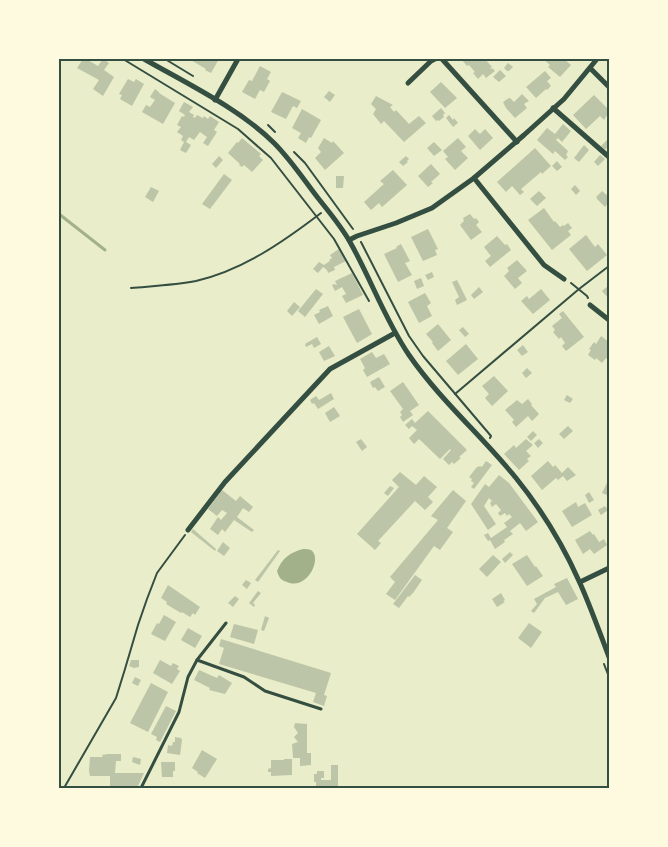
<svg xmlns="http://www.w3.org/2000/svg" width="668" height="847" font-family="Quicksand,sans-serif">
	<rect width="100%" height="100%" fill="#e9edc9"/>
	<path fill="#a3b18a" d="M303 549C306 549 309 549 311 550 323 558 307 591 287 582 280 580 279 577 277 571 282 558 291 552 303 549Z"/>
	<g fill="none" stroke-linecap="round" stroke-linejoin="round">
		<polyline stroke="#a3b18a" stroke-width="3" points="59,214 105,250"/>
	</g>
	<g fill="#bcc5a7">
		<polygon points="83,59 86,59 98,66 103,59 109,63 104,70 114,77 103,96 93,89 99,80 77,68"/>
		<polygon points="189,59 219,59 211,73 205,70 206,69"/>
		<polygon points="463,59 485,59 492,67 490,68 491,69 492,68 495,71 486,78 483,74 478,79 473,73 475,72 469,65 467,66 462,60"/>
		<polygon points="543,59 564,59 571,65 560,77 548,67 550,65"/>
		<polygon points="508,63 513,67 509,71 507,71 504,68"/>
		<polygon points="260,66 271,72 267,79 270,81 264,92 260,90 255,99 242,92 249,80 252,81"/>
		<polygon points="500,70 506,76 499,82 493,77"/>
		<polygon points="545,71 551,78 547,81 551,86 547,90 546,89 536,98 526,87"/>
		<polygon points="128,79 134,82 136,79 144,84 132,106 120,99 122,95 119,94"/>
		<polygon points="441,82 457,98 445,108 430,92"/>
		<polygon points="155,89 159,92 159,93 175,103 163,124 142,112 146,105 150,107 155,100 150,97"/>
		<polygon points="329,91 335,95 330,102 324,97"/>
		<polygon points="282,92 301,101 297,108 293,106 286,119 271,112"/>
		<polygon points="522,94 529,101 524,104 527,108 515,118 506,108 503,102 509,98 510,98 514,102"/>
		<polygon points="594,95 609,110 609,112 604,120 600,116 586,129 573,115"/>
		<polygon points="376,96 393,105 390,107 394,112 396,110 409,124 419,116 426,123 404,142 384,121 381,124 373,114 376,109 371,104"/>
		<polygon points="184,102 193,107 189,112 194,115 193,117 195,118 197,115 203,118 204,116 208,119 210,116 219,122 214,130 217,132 208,146 203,143 207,137 200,132 194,140 189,137 186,142 191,145 186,153 180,150 184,142 181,140 183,136 177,132 181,127 177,125 182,116 184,117 185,115 179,111"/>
		<polygon points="441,108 445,113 443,115 444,117 439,121 438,120 436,121 432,116"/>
		<polygon points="302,109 321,120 311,138 309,137 306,143 298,138 301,133 292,128"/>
		<polygon points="449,115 453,120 454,118 458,123 453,127 446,118"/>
		<polygon points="563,124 571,131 562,142 558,138 556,140 568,151 566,155 568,157 565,160 555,151 553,154 537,140 547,128 555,134"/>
		<polygon points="475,129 480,134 485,129 493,138 480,150 468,136"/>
		<polygon points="242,138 261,154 259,156 263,160 252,172 244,165 242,167 239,165 240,164 228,153 237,142 238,143"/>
		<polygon points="324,138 332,143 333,141 344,153 325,170 315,158 321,152 318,148"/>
		<polygon points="458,138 466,147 461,151 468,158 455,170 445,159 448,157 443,151"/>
		<polygon points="609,138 609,145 605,150 601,146"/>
		<polygon points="434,142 442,150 434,156 427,148"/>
		<polygon points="584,145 589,150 579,162 574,158"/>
		<polygon points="535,148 551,166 542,174 541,172 521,189 524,192 520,195 512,186 506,192 497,182"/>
		<polygon points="600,155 605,159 598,166 594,162"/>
		<polygon points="219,156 223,160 216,168 212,164"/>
		<polygon points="406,156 409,159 407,161 408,162 403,166 399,162"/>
		<polygon points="557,161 562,167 557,171 552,166"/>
		<polygon points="431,164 440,174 431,182 433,183 428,187 418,176"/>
		<polygon points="393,170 407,185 382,207 379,203 371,210 364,202 384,184 380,181"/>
		<polygon points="224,174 232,180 210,209 202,204"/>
		<polygon points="336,176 344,176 343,188 336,188"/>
		<polygon points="575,185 580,191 576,195 571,189"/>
		<polygon points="151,187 159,191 153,202 145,197"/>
		<polygon points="539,191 546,198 537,206 530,199"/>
		<polygon points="602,191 609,197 609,202 605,207 597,199 597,198 596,197"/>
		<polygon points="544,208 554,222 555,221 560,227 563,225 564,226 568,223 572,228 568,231 571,235 552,250 528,220"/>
		<polygon points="470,214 474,219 476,218 479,222 476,225 482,232 471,240 460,225 464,221 463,218"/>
		<polygon points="428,229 438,249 435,250 437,255 423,261 411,237"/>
		<polygon points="586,235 595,247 598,244 607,255 587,271 569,249"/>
		<polygon points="497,236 505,245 507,244 511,250 490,267 485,261 491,256 484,247"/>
		<polygon points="401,244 410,261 405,263 412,275 398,282 384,254 397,248 396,247"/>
		<polygon points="339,249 346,261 334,267 335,270 328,273 327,270 323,267 318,273 313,269 319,262 324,265 330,261 329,260 332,258 330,255"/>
		<polygon points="517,260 527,271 518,278 522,283 515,289 504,276 509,271 507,268"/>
		<polygon points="432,272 434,277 428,280 425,275"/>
		<polygon points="352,273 363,295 346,303 342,296 346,294 342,287 335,291 332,285 335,284 336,285 337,285 335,281"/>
		<polygon points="421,278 424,286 417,289 414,281"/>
		<polygon points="457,280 467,300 457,305 455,300 459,297 452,282"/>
		<polygon points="609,285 609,299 602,291"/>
		<polygon points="479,287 483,292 474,299 471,295"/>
		<polygon points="316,289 323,294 305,317 298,311"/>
		<polygon points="541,289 550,300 533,314 521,301 527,296 529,299"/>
		<polygon points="425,293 431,303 427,306 432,316 419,323 408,302"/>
		<polygon points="294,302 300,307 292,316 287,311"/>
		<polygon points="328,306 333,316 319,324 314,315 320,312 319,310"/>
		<polygon points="359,309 372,334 357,343 343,317"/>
		<polygon points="563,311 584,337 566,351 562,346 565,343 561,337 559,339 553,332 555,330 552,326 562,318 559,314"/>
		<polygon points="438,324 451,340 438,351 432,343 433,342 426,334"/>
		<polygon points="463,327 469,334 465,337 459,330"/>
		<polygon points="601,336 609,342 609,360 606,358 602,363 596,358 595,360 588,355 591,350 589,349 594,342 596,344"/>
		<polygon points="317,337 321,344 314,348 312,344 306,347 305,344"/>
		<polygon points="466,344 478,359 458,375 446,361"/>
		<polygon points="523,345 528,352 522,356 517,350"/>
		<polygon points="329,346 335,356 324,361 319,352"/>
		<polygon points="372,352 376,358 384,354 390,364 367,377 363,370 365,368 360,359"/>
		<polygon points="527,368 532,373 526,378 522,373"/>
		<polygon points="494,376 508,391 492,406 485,398 489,394 482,386"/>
		<polygon points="379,377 385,387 378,391 375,387 373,388 370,382"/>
		<polygon points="403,382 419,405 410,411 413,415 403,422 400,417 402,415 400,412 403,409 390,391"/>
		<polygon points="331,393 334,399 318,409 314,403 312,404 310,400 316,396 319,400"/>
		<polygon points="567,395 573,399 570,403 564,400"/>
		<polygon points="528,399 532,404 531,405 539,414 532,421 528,416 516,427 512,422 514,420 505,410 517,400 522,404"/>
		<polygon points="334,407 340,416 330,422 325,413"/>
		<polygon points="428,411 467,450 459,457 461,458 454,464 452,462 449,465 443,459 451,450 450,449 440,459 419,439 414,444 409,438 417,430 412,426 409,429 405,425 412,419 415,423"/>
		<polygon points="568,426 573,431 564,439 559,434"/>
		<polygon points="533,431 537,435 531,441 527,437"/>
		<polygon points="361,439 367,447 362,451 356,442"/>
		<polygon points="526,439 533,445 526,451 531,456 527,459 529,461 519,470 504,454 514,445 516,448"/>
		<polygon points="539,439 543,443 538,448 534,443"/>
		<polygon points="486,461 492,465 474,489 471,487 474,483 471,481 472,479 469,477 477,467 478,467 480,466 482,467"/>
		<polygon points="548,461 553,467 555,465 562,473 568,467 576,475 567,481 563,476 558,480 556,478 542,490 531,476"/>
		<polygon points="400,472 416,485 424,476 437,487 428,497 433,502 425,510 415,501 378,541 381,543 375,550 357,534 399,487 392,480"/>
		<polygon points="499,475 509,483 538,522 526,531 520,523 510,531 513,534 504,540 505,542 495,549 490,540 488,541 484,535 488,533 491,538 507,527 504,523 512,517 509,514 507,516 505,513 500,516 498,513 501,510 496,504 492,507 490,503 492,501 489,498 484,506 496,524 488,530 471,504 485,484 489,487"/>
		<polygon points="609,479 609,496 602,493"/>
		<polygon points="390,486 394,488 388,496 384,493"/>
		<polygon points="222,490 236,501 240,496 253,507 249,512 243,508 237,517 254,530 252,532 234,520 225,532 222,529 218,535 210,529 218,517 221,520 227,513 222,510 217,516 208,509"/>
		<polygon points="453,490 466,501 447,528 453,532 440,550 434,546 395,600 386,594 395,582 390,577 438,520 431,516"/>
		<polygon points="589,492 594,500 589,503 585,495"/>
		<polygon points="576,502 578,507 585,503 592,515 572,527 562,511"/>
		<polygon points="605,506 608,510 601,515 598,510"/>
		<polygon points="193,529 216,549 215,551 191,532"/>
		<polygon points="590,531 593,535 594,534 599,542 604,539 607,545 594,554 590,549 583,554 575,540"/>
		<polygon points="223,542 230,548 224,556 217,551"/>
		<polygon points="278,550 280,551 258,582 255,580"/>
		<polygon points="510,552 513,555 505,563 502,559"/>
		<polygon points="493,555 501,562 487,577 479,569"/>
		<polygon points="527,555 535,567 536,566 543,576 527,586 512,564"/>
		<polygon points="415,575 422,580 413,593 409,597 408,596 399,608 393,604"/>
		<polygon points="567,578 578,599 566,605 558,592 545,598 534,613 531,611 537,604 534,599 556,587 554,584"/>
		<polygon points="246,580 251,583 247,589 242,585"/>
		<polygon points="168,585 200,607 195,615 193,613 190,617 182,612 181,613 166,604 167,602 161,598"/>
		<polygon points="258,591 261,593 253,603 255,605 254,607 249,603"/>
		<polygon points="501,593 505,600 503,601 505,602 497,607 492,599"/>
		<polygon points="235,596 239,599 233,607 228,603"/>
		<polygon points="164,615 176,622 165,641 151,634 157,623 159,624"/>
		<polygon points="265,616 269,618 264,631 261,630"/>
		<polygon points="529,623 542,632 531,648 518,638"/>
		<polygon points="234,624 258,630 254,644 230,637"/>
		<polygon points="188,628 202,636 195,648 181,640"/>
		<polygon points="221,639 331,673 324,695 327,696 324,706 313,702 316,693 219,664 224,648 219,646"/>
		<polygon points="131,660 139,660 139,667 134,668 129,666"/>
		<polygon points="160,660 171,666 173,663 179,666 177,669 180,671 172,684 153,673"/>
		<polygon points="199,670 217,678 219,675 232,683 225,694 209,690 210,688 194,680"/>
		<polygon points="135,677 141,680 138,686 132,683"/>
		<polygon points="151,683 168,692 148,732 130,723"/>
		<polygon points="166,706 176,711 160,742 156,740 157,737 151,734"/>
		<polygon points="295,723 307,724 307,753 311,753 311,765 300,766 300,758 293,758 292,744 298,742 294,737 298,733 294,727"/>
		<polygon points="175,737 181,738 182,740 180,755 167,753 168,745 172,746 173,742 175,742"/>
		<polygon points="202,750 217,759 205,778 197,773 198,772 192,768"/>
		<polygon points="108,754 121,754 121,761 116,761 115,773 144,773 137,788 110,788 110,776 90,776 89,771 90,757 103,757 102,755"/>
		<polygon points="133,757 141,759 140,765 132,762"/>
		<polygon points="284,759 292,759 292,775 271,776 271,772 268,772 268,769 271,768 271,760 284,760"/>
		<polygon points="161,762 175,762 175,771 173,771 173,777 162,777"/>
		<polygon points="331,765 338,765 338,788 321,788 321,786 316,787 316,782 314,782 314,774 317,774 317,771 324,771 324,778 321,778 321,780 331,780"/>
	</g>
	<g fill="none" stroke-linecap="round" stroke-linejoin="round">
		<g stroke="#344e41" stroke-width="2">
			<polyline points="123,59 238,129 271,158 334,239 369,301"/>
			<polyline points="165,59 193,76"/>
			<polyline points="268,125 275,132"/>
			<polyline points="294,152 305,163 353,229"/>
			<polyline points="361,242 409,336 423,356 491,436 490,438"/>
			<polyline points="571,283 587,296 588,298"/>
			<path d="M131 288C153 286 175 285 196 281 243 270 283 242 321 213"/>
			<polyline points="455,394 579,289 609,266"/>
			<polyline points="604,664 609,677"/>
			<polyline points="64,788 116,698 125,669 138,625 147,599 157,573 185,535"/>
		</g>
		<g stroke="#344e41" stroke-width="3">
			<polyline points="197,660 244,677 265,691 321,709"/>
			<polyline points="141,788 179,712 188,677 197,660 226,623"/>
		</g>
		<g stroke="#344e41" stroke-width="5">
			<path d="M144 59C186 83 240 109 274 143 291 160 304 180 318 198 329 212 341 226 350 242 371 279 385 320 409 355 440 400 482 436 516 478 541 509 563 545 579 581 590 605 599 631 609 657"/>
			<polyline points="442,59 517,142"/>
			<polyline points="590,68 609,87"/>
			<polyline points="408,83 431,61 435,59"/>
			<polyline points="215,100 238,59"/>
			<polyline points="553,108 609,157"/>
			<polyline points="474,178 544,265 564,279"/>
			<polyline points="349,240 357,236 396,223 432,208 474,178 524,135 564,99 597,59"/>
			<polyline points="590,305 609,320"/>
			<polyline points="188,530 225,482 330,369 395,333"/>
			<polyline points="580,582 609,568"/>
		</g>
	</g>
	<rect width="668" height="847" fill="none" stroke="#fefae0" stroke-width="120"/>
	<rect x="60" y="60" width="548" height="727" fill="none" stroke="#344e41" stroke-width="2"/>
</svg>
